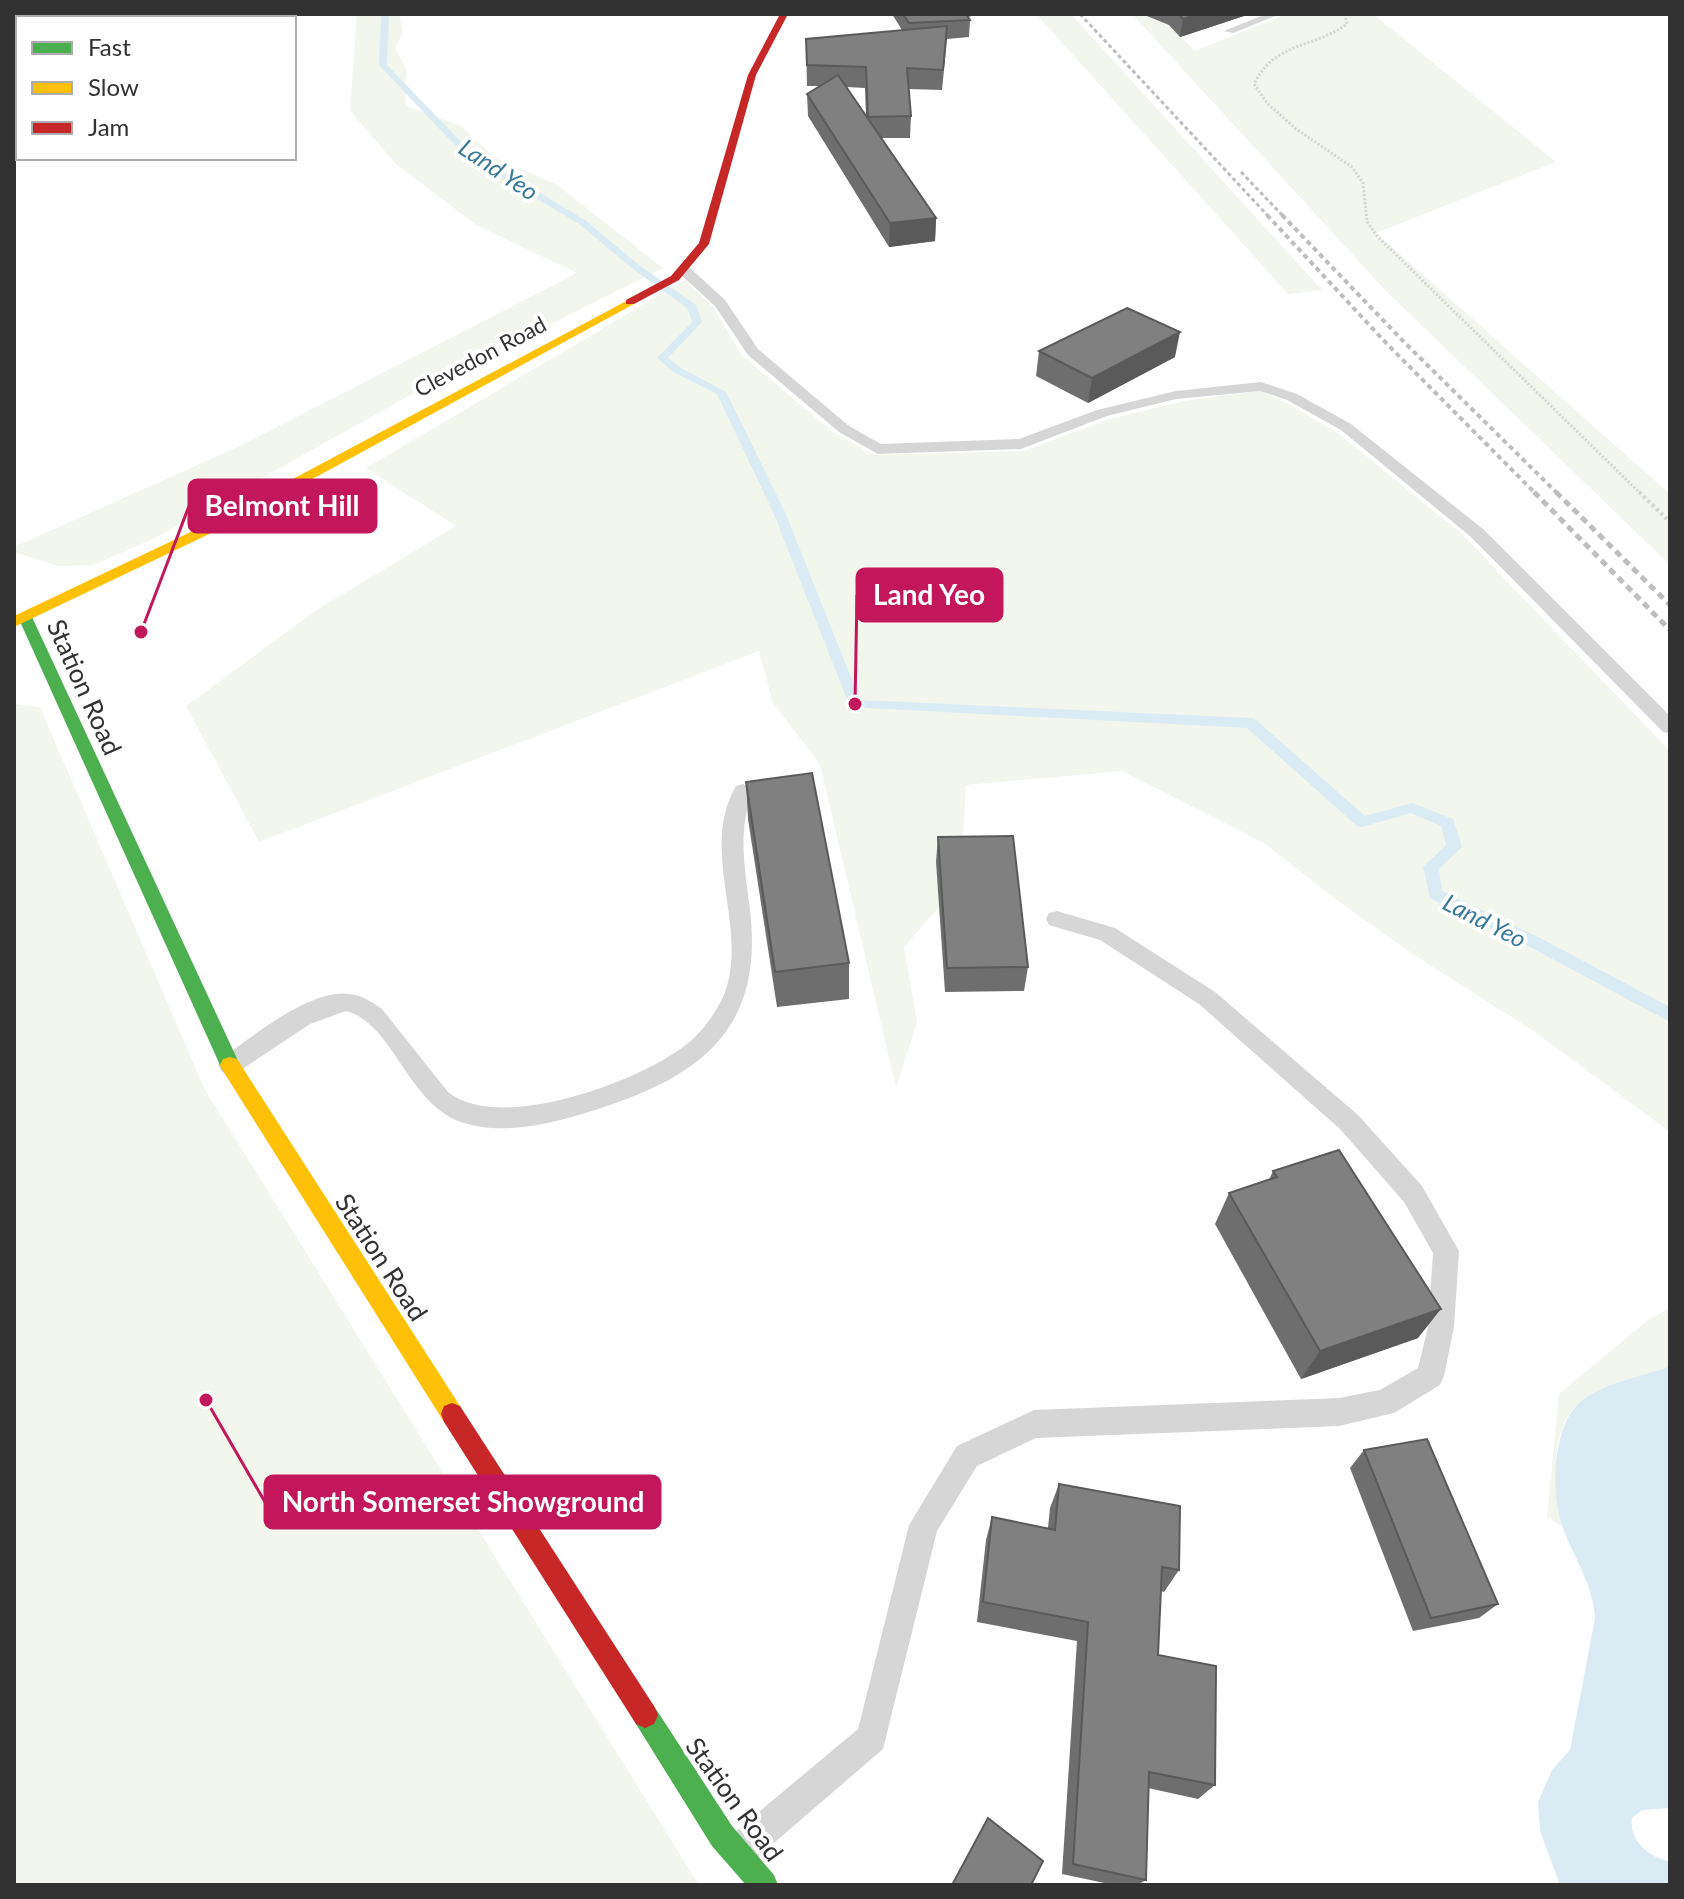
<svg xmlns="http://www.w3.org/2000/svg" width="1684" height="1899" font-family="Lato,sans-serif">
	<rect width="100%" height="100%" fill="#fff"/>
	<g fill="#f2f6ed">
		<polygon points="357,14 399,14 403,33 395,48 406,68 406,106 461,126 495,158 556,184 663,268 419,390 153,539 93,565 58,566 14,552 14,547 240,446 577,273 476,225 396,164 350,111"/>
		<polygon points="1036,14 1071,14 1322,290 1288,294"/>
		<polygon points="1132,14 1159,14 1195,51 1287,14 1373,14 1556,162 1376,233 1670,494 1670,565 1385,290"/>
		<polygon points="685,280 713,307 742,355 834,433 874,455 1024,451 1106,420 1184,401 1260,391 1279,399 1338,433 1462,534 1670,751 1670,1132 1535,1032 1417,957 1338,901 1264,843 1122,771 966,785 960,883 904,947 917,1022 896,1088 820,764 773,703 759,651 259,842 186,706 315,611 456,526 366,468"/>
		<polygon points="14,704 40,707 205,1090 699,1885 14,1885"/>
		<path d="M1670 1308V1366C1642 1377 1609 1381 1584 1399 1546 1425 1556 1487 1562 1526L1547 1517 1559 1394 1648 1320Z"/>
	</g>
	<path fill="#dbebf4" d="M1670 1366V1808L1642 1810 1632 1818C1629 1840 1649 1858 1670 1861V1885H1560L1540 1831 1538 1802 1552 1770 1570 1750 1595 1618C1594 1588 1575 1559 1564 1531 1550 1497 1551 1421 1584 1399 1609 1381 1642 1377 1670 1366Z"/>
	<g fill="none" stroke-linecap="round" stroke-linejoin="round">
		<polygon fill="#dbebf4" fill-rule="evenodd" points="381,14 389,14 387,65 470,151 585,220 639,265 696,305 702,322 668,358 681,368 726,392 785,512 860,700 1251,718 1256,720 1365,816 1412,803 1453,819 1462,847 1439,869 1442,891 1542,939 1670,1007 1670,1022 1530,947 1430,898 1423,867 1446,845 1441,826 1411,813 1362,827 1357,826 1247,728 850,707 773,512 717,394 673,372 657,358 692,322 687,308 633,269 579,224 464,155 379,65"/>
		<g stroke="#d6d6d6" stroke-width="3" stroke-dasharray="2 2" stroke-linecap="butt">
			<path d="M1345 14 1347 24C1313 49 1275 41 1254 84L1267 103 1296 129 1352 167 1363 183 1367 222 1378 237 1641 494"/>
			<polyline points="144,18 157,14"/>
			<polyline points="14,58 18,57"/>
		</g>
		<polyline stroke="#d6d6d6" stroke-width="4" stroke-dasharray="3 3" stroke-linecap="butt" points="1639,492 1670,522"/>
		<g fill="#d6d6d6" fill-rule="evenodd">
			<polygon points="1266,14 1280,14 1233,33 1224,31"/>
			<polygon points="679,267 689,267 725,300 758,349 849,426 881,444 1019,439 1097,410 1176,391 1261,382 1297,394 1351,424 1483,529 1670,716 1670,733 1663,732 1471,537 1341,430 1287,400 1260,391 1176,399 1107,416 1021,449 878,454 839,432 748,355 715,306 679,273"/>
			<path d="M743 784 753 791C737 831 745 869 750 910 763 1021 710 1071 610 1105 565 1120 508 1138 461 1122 407 1103 393 1023 346 1011L310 1024 238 1072 230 1075 222 1072 218 1065 222 1058C252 1037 311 988 349 994 362 995 372 1002 382 1009L448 1092C500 1134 641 1081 687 1044 702 1032 716 1013 724 995 750 928 698 851 736 786Z"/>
			<polygon points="1057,911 1115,928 1215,992 1358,1115 1422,1186 1459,1251 1454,1327 1444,1376 1440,1385 1394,1413 1339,1426 1036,1438 977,1466 937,1531 883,1749 753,1861 741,1866 729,1861 724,1849 729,1837 858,1729 909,1525 957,1446 1034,1410 1339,1398 1380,1390 1418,1368 1428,1327 1433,1253 1404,1202 1340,1129 1199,1004 1100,940 1049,925 1046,919 1049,913"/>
		</g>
		<g fill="#4caf50" fill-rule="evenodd">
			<polygon points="25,612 32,617 240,1065 237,1071 230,1073 223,1071 220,1065 18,617"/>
			<polygon points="645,1702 654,1706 732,1826 774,1875 778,1885 746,1885 712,1846 636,1724 632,1715 636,1706"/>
		</g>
		<g fill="#ffc107" fill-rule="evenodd">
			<polygon points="630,299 636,302 634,304 226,526 14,627 14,616 216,520"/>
			<polygon points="230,1057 237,1059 460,1406 463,1414 460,1422 452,1425 444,1422 223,1071 220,1065 223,1059"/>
		</g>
		<g fill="#c62828" fill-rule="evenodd">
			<polygon points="780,14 788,14 756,75 709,244 679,280 634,304 626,304 626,300 671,276 699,243 748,75"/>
			<polygon points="452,1403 460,1406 654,1706 658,1715 654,1724 645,1728 636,1724 444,1422 441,1414 444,1406"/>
		</g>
		<g stroke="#bebebe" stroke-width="3" stroke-dasharray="4 3" stroke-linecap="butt">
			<polyline points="1080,14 1269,217"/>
			<polyline points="1241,172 1284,217"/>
		</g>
		<g stroke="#bebebe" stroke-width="4" stroke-dasharray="5 4" stroke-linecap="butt">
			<polyline points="1267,215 1387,344 1536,494"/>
			<polyline points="1282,215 1404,342 1558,494"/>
		</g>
		<g stroke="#bebebe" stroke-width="5" stroke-dasharray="7 5" stroke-linecap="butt">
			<polyline points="1534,492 1670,630"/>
			<polyline points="1556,492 1670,605"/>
		</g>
	</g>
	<g fill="#6e6e6e" fill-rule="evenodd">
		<path d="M892 14H979L968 17 970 20 969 37 947 39 942 90 908 89 911 116 910 138H881L936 218 935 241 889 247 808 116 807 94 820 86H807L806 39 902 30ZM847 87 865 88 866 116Z"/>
		<polygon points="1142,14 1250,14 1180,37 1169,25"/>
		<polygon points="1039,351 1175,357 1088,403 1036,376"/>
		<polygon points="746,782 849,963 849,999 777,1007 748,819"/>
		<polygon points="938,837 1028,967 1024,991 945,992 936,862"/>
		<polygon points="1273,1171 1418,1338 1301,1379 1215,1224 1229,1193 1269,1180"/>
		<polygon points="1364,1450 1498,1604 1479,1618 1413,1631 1350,1468"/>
		<polygon points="1059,1484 1179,1570 1164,1592 1161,1591 1158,1655 1215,1785 1198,1799 1148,1788 1146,1880 1137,1885 1114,1885 1062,1874 1077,1641 977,1622 986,1540 992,1517 1048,1528 1050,1508"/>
	</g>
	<g fill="#5a5a5a">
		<polygon points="1198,14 1250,14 1180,37 1183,19"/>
		<polygon points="936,218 935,241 889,247 890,223"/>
		<polygon points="1180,332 1175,357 1088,403 1092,378"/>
		<polygon points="1441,1309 1418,1338 1301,1379 1320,1351"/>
	</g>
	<g fill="#808080" stroke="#5a5a5a" stroke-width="2">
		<polygon points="903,14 966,14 970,20 909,23"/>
		<polygon points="1179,14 1198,14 1183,19"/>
		<polygon points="947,26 943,70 907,68 911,116 868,117 866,67 807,65 806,39"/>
		<polygon points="838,75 936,218 890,223 807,94"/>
		<polygon points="1127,308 1180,332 1092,378 1039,351"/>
		<polygon points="812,773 849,963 775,972 746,782"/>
		<polygon points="1013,836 1028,967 947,968 938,837"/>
		<polygon points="1339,1150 1441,1309 1320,1351 1229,1193 1277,1177 1273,1171"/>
		<polygon points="1427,1439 1498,1604 1431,1618 1364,1450"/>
		<polygon points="1059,1484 1180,1506 1179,1570 1162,1567 1158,1655 1216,1666 1215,1785 1149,1772 1146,1880 1073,1864 1088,1622 983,1602 992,1517 1055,1530"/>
		<polygon points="988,1818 1043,1861 1031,1885 952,1885"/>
	</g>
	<g text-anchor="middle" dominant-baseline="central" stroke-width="8" stroke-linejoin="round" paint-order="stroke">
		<g font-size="22" fill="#323232" stroke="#fff">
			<text transform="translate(480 356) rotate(-28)">Clevedon Road</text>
		</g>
		<g font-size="24" font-style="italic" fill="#38799b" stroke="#fff">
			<text transform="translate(499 169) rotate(34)">Land Yeo</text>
			<text transform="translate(1485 920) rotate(27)">Land Yeo</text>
		</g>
		<g font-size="26" fill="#323232" stroke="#fff">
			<text transform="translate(85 687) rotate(66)">Station Road</text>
			<text transform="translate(382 1257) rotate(57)">Station Road</text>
			<text transform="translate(735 1799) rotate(54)">Station Road</text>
		</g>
	</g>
	<path fill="none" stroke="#c2185b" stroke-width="3" d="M141 632L189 506M855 704L857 595M206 1400L265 1502"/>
	<g fill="#c2185b" stroke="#fff" stroke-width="3">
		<circle cx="141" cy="632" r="8"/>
		<circle cx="855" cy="704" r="8"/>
		<circle cx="206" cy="1400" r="8"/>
	</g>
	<g fill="#c2185b" stroke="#c2185b" stroke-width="3">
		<rect x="189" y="480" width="187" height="52" rx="8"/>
		<rect x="857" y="569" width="145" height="52" rx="8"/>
		<rect x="265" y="1476" width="395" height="52" rx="8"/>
	</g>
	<g font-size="28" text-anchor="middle" font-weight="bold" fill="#fff">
		<text x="282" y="516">Belmont Hill</text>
		<text x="929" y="605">Land Yeo</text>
		<text x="463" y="1512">North Somerset Showground</text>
	</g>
	<rect width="1684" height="1899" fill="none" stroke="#323232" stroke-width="32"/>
	<rect x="16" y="16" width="280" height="144" fill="#ffffff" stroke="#adadad" stroke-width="2"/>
	<rect x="32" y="42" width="40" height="12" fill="#4caf50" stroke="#adadad" stroke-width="2"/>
	<text x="88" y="56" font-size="24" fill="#323232">Fast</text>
	<rect x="32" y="82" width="40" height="12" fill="#ffc107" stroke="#adadad" stroke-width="2"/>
	<text x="88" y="96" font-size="24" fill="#323232">Slow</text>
	<rect x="32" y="122" width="40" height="12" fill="#c62828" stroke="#adadad" stroke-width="2"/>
	<text x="88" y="136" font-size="24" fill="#323232">Jam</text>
</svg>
